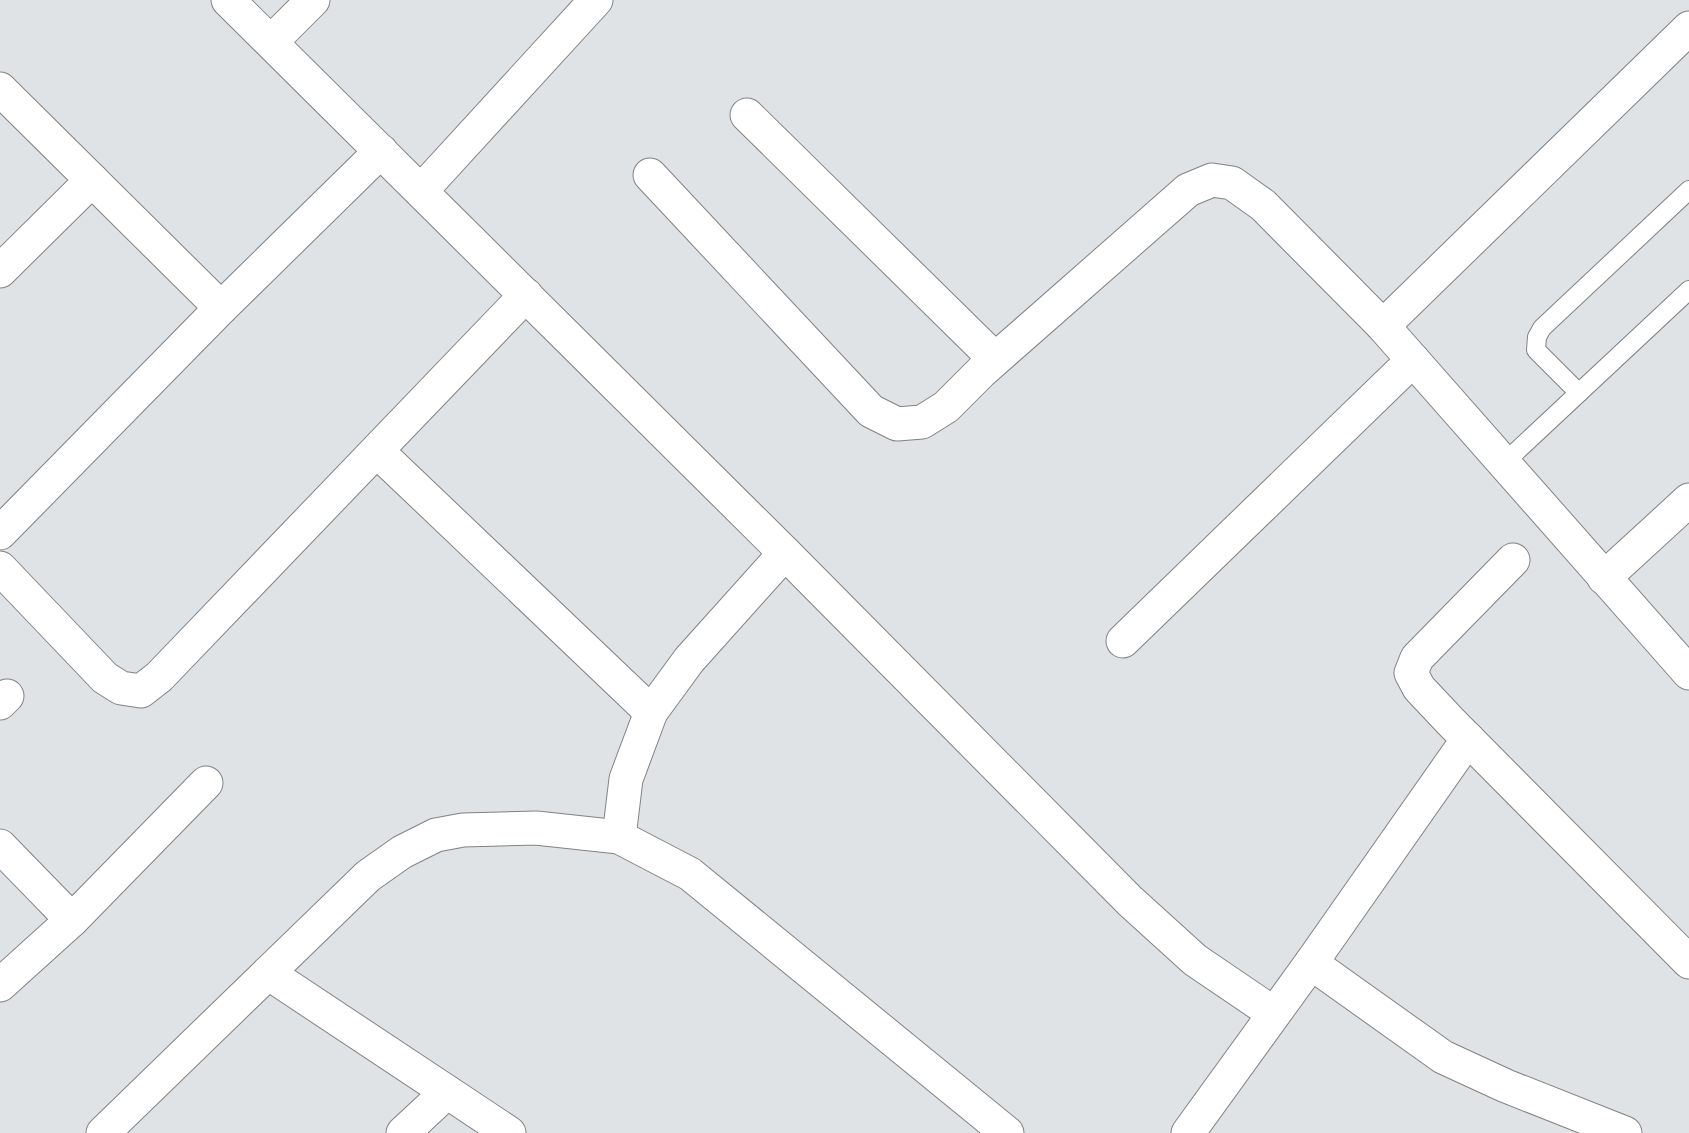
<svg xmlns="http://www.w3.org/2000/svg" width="1689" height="1133" font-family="'Noto Sans',sans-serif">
	<rect width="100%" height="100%" fill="#e0e3e5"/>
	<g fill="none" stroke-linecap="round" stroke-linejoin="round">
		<defs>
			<g id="service">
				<polyline points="1579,393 1536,350 1537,337 1542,328 1689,190"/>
				<polyline points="1504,463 1689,290"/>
			</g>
			<g id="minor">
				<polyline points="228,0 785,553 1130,901 1195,960 1273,1013"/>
				<polyline points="271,42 313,0"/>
				<polyline points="0,89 221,308"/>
				<polyline points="747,115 995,359"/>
				<polyline points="650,175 871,411 897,424 922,422 946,407 982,371 1188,190 1212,180 1232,183 1263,205 1383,326 1689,673"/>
				<polyline points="421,191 596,0"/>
				<polyline points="0,271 92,180"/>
				<polyline points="1383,326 1689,28"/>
				<polyline points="377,451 651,712"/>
				<polyline points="0,533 221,308 381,151"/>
				<polyline points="1513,560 1417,658 1411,673 1419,688 1451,722 1689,962"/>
				<polyline points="0,568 105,678 121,688 141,691 159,677 526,295"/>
				<polyline points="1604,578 1689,500"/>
				<polyline points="1123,641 1413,360"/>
				<polyline points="0,703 7,696"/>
				<polyline points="619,837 626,779 651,712 689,660 785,553"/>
				<polyline points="0,846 72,920"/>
				<polyline points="1311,963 1443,1057 1506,1086 1625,1133"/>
				<polyline points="268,973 509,1133"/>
				<polyline points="0,985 72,920 206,783"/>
				<polyline points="103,1133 368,876 402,852 436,835 463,830 536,828 619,837 690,874 1007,1133"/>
				<polyline points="403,1133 447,1092"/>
				<polyline points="1188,1133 1311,963 1468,739"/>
			</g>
		</defs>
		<use href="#service" stroke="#808284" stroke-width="20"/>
		<use href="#minor" stroke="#808284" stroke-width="35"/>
		<use href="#service" stroke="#fff" stroke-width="18"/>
		<use href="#minor" stroke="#fff" stroke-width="33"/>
	</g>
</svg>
